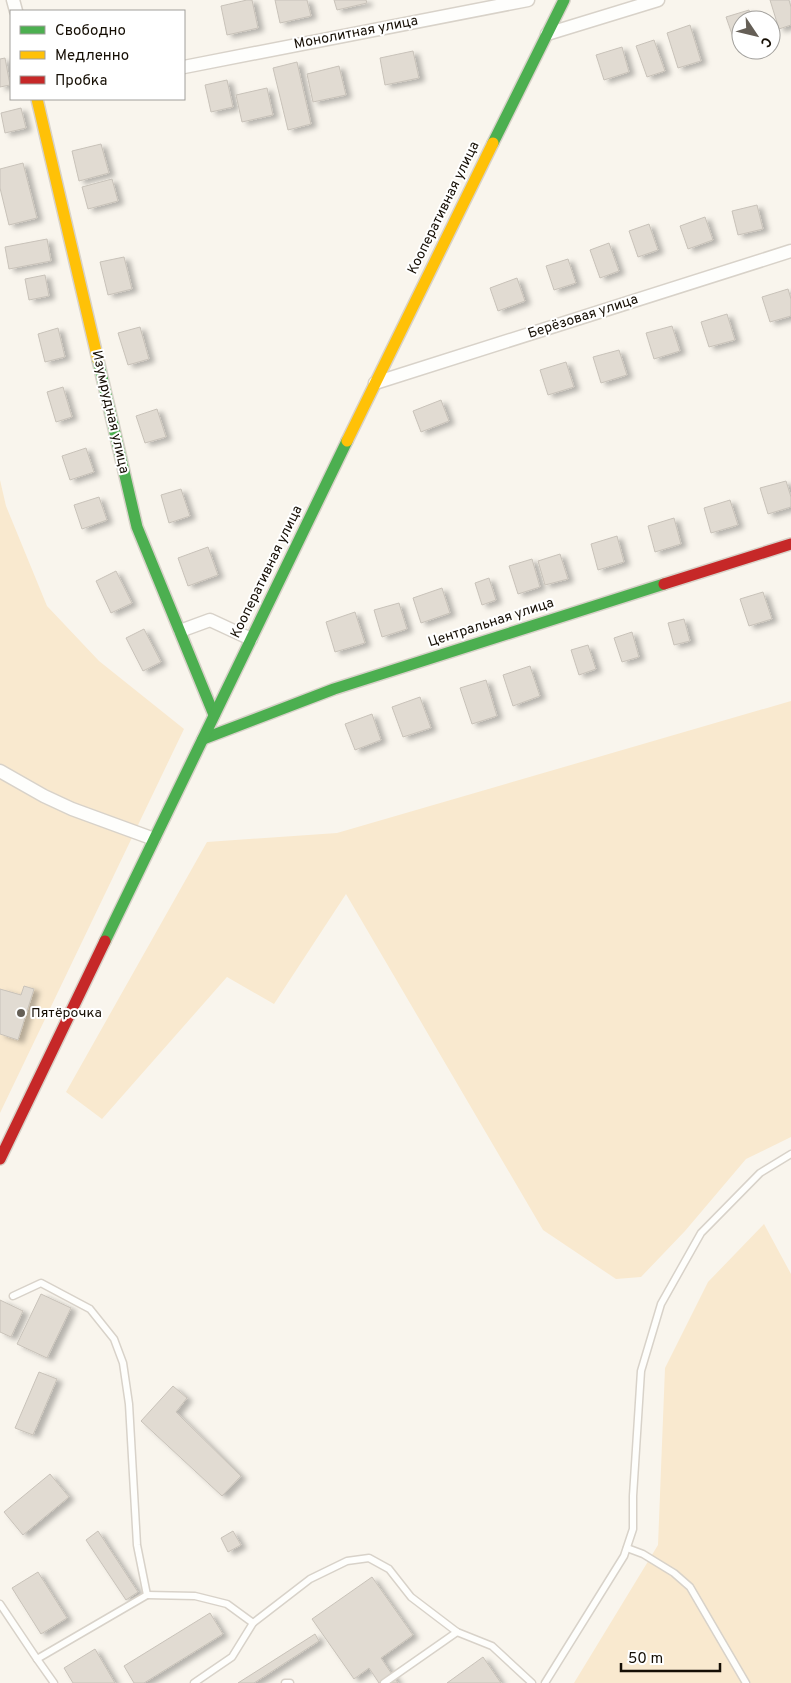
<svg xmlns="http://www.w3.org/2000/svg" width="791" height="1683" font-family="Overpass,sans-serif">
	<defs>
		<filter id="shadow"><feDropShadow dx="5.5" dy="3" stdDeviation="2.5" flood-color="#0004"/></filter>
	</defs>
	<rect width="100%" height="100%" fill="#f9f5ed"/>
	<g fill="#f9e9cf">
		<polygon points="0,480 6,506 47,606 99,661 184,729 0,1113"/>
		<polygon points="791,701 791,1137 746,1159 685,1231 641,1277 616,1279 543,1230 346,894 274,1004 227,977 102,1119 66,1092 207,842 337,833"/>
		<polygon points="764,1224 791,1274 791,1683 574,1683 658,1545 665,1368 708,1282"/>
	</g>
	<g fill="#e1dbd2" stroke="#c8c2b9" filter="url(#shadow)">
		<polygon points="247,0 252,0 258,28 227,35 221,6"/>
		<polygon points="275,0 307,0 311,16 280,23"/>
		<polygon points="334,0 366,0 367,3 337,10"/>
		<polygon points="770,0 789,0 791,7 791,25 779,29"/>
		<polygon points="749,10 752,20 741,20 741,38 734,40 726,17"/>
		<polygon points="690,25 701,61 678,68 667,33"/>
		<polygon points="654,40 665,71 647,77 636,46"/>
		<polygon points="622,47 629,72 604,80 596,55"/>
		<polygon points="413,51 419,78 385,85 380,58"/>
		<polygon points="5,58 10,85 0,87 0,59"/>
		<polygon points="297,62 311,124 288,130 273,68"/>
		<polygon points="339,66 346,95 313,102 307,74"/>
		<polygon points="227,80 233,107 211,112 205,85"/>
		<polygon points="267,88 273,115 242,122 236,95"/>
		<polygon points="21,108 26,128 5,133 1,113"/>
		<polygon points="101,144 109,173 79,181 72,151"/>
		<polygon points="23,163 37,218 9,225 0,188 0,169"/>
		<polygon points="112,179 118,201 88,209 82,187"/>
		<polygon points="757,205 763,229 738,235 732,211"/>
		<polygon points="705,217 713,240 688,249 680,226"/>
		<polygon points="649,224 658,250 638,257 629,231"/>
		<polygon points="47,239 51,261 9,269 5,247"/>
		<polygon points="609,243 619,271 600,278 590,250"/>
		<polygon points="124,257 132,289 108,295 100,262"/>
		<polygon points="568,259 576,283 554,290 546,266"/>
		<polygon points="45,275 49,296 29,300 25,279"/>
		<polygon points="517,278 525,301 498,311 490,288"/>
		<polygon points="788,289 791,299 791,316 770,322 762,297"/>
		<polygon points="727,314 735,340 709,347 701,322"/>
		<polygon points="672,326 680,351 654,359 646,333"/>
		<polygon points="140,327 149,359 128,365 118,333"/>
		<polygon points="58,328 65,357 45,362 38,334"/>
		<polygon points="619,350 627,375 601,383 593,357"/>
		<polygon points="566,362 574,387 548,395 540,370"/>
		<polygon points="63,387 72,417 56,422 47,392"/>
		<polygon points="441,400 449,421 421,432 413,411"/>
		<polygon points="157,409 166,437 145,443 136,416"/>
		<polygon points="86,448 94,472 70,480 62,456"/>
		<polygon points="786,481 791,497 791,507 768,514 760,488"/>
		<polygon points="181,489 190,516 169,523 161,495"/>
		<polygon points="99,497 107,520 82,529 74,505"/>
		<polygon points="730,500 738,525 711,533 704,508"/>
		<polygon points="674,518 681,544 655,552 648,526"/>
		<polygon points="617,536 624,562 598,570 591,544"/>
		<polygon points="208,547 218,575 188,586 178,558"/>
		<polygon points="560,554 568,579 545,585 538,561"/>
		<polygon points="532,559 540,587 518,594 509,566"/>
		<polygon points="116,571 132,603 111,613 96,581"/>
		<polygon points="489,578 496,600 482,605 475,583"/>
		<polygon points="442,588 450,613 421,623 413,598"/>
		<polygon points="763,592 772,619 749,626 740,599"/>
		<polygon points="399,603 407,629 382,637 374,610"/>
		<polygon points="355,612 365,643 335,652 326,622"/>
		<polygon points="684,619 690,641 674,645 668,623"/>
		<polygon points="144,629 161,662 143,671 126,638"/>
		<polygon points="632,632 639,657 622,662 614,638"/>
		<polygon points="588,645 596,669 579,675 571,650"/>
		<polygon points="530,666 540,696 513,706 503,675"/>
		<polygon points="486,680 497,716 472,724 460,688"/>
		<polygon points="420,697 431,728 403,737 392,707"/>
		<polygon points="372,714 381,740 355,750 345,724"/>
		<polygon points="24,986 34,989 18,1040 0,1034 0,989 21,995"/>
		<polygon points="41,1294 71,1308 47,1358 17,1344"/>
		<polygon points="0,1300 23,1311 11,1337 0,1332"/>
		<polygon points="39,1372 57,1379 33,1435 15,1428"/>
		<polygon points="173,1386 187,1398 176,1412 241,1476 222,1496 141,1421"/>
		<polygon points="50,1474 69,1497 23,1535 4,1512"/>
		<polygon points="98,1531 138,1592 126,1600 86,1540"/>
		<polygon points="233,1531 241,1545 228,1552 221,1538"/>
		<polygon points="38,1572 67,1618 41,1634 12,1588"/>
		<polygon points="372,1577 413,1635 381,1658 398,1683 379,1683 369,1668 354,1679 312,1619"/>
		<polygon points="210,1613 223,1634 144,1683 134,1683 124,1666"/>
		<polygon points="315,1634 319,1641 254,1683 238,1683"/>
		<polygon points="95,1649 115,1683 73,1683 64,1668"/>
		<polygon points="483,1657 501,1683 447,1683"/>
	</g>
	<g fill="none" stroke-linecap="round" stroke-linejoin="round">
		<defs>
			<g id="lane">
				<polyline points="627,1548 643,1554 674,1573 690,1587 746,1683"/>
				<polyline points="147,1595 195,1596 227,1604 253,1623 232,1657 194,1683"/>
				<polyline points="0,1604 37,1659 147,1595 137,1545 129,1404 123,1363 114,1339 90,1309 41,1283 13,1296"/>
				<polyline points="253,1623 310,1579 347,1561 369,1558 389,1569 411,1597 457,1632 492,1646 532,1683"/>
				<polyline points="37,1659 54,1683"/>
				<polyline points="285,1683 290,1683"/>
				<polyline points="384,1683 457,1632"/>
				<polyline points="545,1683 624,1556 633,1529 633,1496 641,1371 661,1304 701,1233 760,1173 791,1154"/>
			</g>
			<g id="street">
				<polyline points="13,0 16,11"/>
				<polyline points="547,34 658,0"/>
				<polyline points="184,67 528,0"/>
				<polyline points="375,383 791,251"/>
				<polyline points="180,631 210,620 251,639"/>
				<polyline points="0,771 44,796 72,809 154,839"/>
			</g>
			<g id="fast">
				<polyline points="493,143 564,0"/>
				<polyline points="98,360 137,527 214,715"/>
				<polyline points="203,739 334,689 664,584"/>
				<polyline points="105,941 347,441"/>
			</g>
			<g id="slow">
				<polyline points="37,99 98,360"/>
				<polyline points="347,441 493,143"/>
			</g>
			<g id="jam">
				<polyline points="664,584 791,544"/>
				<polyline points="0,1159 105,941"/>
			</g>
		</defs>
		<use href="#lane" stroke="#d8d2c9" stroke-width="9"/>
		<use href="#street" stroke="#d8d2c9" stroke-width="15"/>
		<use href="#fast" stroke="#d8d2c9" stroke-width="14"/>
		<use href="#slow" stroke="#d8d2c9" stroke-width="14"/>
		<use href="#jam" stroke="#d8d2c9" stroke-width="14"/>
		<use href="#lane" stroke="#fefefc" stroke-width="6"/>
		<use href="#street" stroke="#fefefc" stroke-width="12"/>
		<use href="#fast" stroke="#4caf50" stroke-width="11"/>
		<use href="#slow" stroke="#ffc107" stroke-width="11"/>
		<use href="#jam" stroke="#c62828" stroke-width="11"/>
	</g>
	<circle fill="#655f56" stroke="#fff" stroke-width="2" cx="21" cy="1013" r="5"/>
	<g text-anchor="middle" dominant-baseline="central" stroke-width="4" stroke-linejoin="round" paint-order="stroke">
		<g font-size="14" fill="#150e04" stroke="#fff">
			<text transform="translate(356 33) rotate(-11)">Монолитная улица</text>
			<text transform="translate(444 208) rotate(-64)">Кооперативная улица</text>
			<text transform="translate(583 317) rotate(-18)">Берёзовая улица</text>
			<text transform="translate(110 412) rotate(77)">Изумрудная улица</text>
			<text transform="translate(267 572) rotate(-64)">Кооперативная улица</text>
			<text transform="translate(491 623) rotate(-18)">Центральная улица</text>
		</g>
		<g font-size="14" fill="#150e04" stroke="#fff" text-anchor="start">
			<text x="31" y="1013">Пятёрочка</text>
		</g>
	</g>
	<rect x="10" y="10" width="175" height="90" fill="#ffffff" stroke="#a19f9b"/>
	<rect x="20" y="26" width="25" height="8" fill="#4caf50" stroke="#a19f9b"/>
	<text x="55" y="35" font-size="15" fill="#150e04">Свободно</text>
	<rect x="20" y="51" width="25" height="8" fill="#ffc107" stroke="#a19f9b"/>
	<text x="55" y="60" font-size="15" fill="#150e04">Медленно</text>
	<rect x="20" y="76" width="25" height="8" fill="#c62828" stroke="#a19f9b"/>
	<text x="55" y="85" font-size="15" fill="#150e04">Пробка</text>
	<g transform="translate(756 35) rotate(125)"><circle r="24" fill="#ffffff" stroke="#a19f9b"/>
	<path d="M0-4L9 19L0 12L-9 19Z" fill="#655f56"/>
	<text y="-8" font-size="14" font-weight="bold" text-anchor="middle" fill="#150e04">С</text>
	</g>
	<path d="M621 1663v8h99v-8" fill="none" stroke="#150e04" stroke-width="2.5"/>
	<text x="628" y="1663" font-size="15" fill="#150e04" stroke="#ffffff" stroke-width="4" paint-order="stroke">50 m</text>
</svg>
